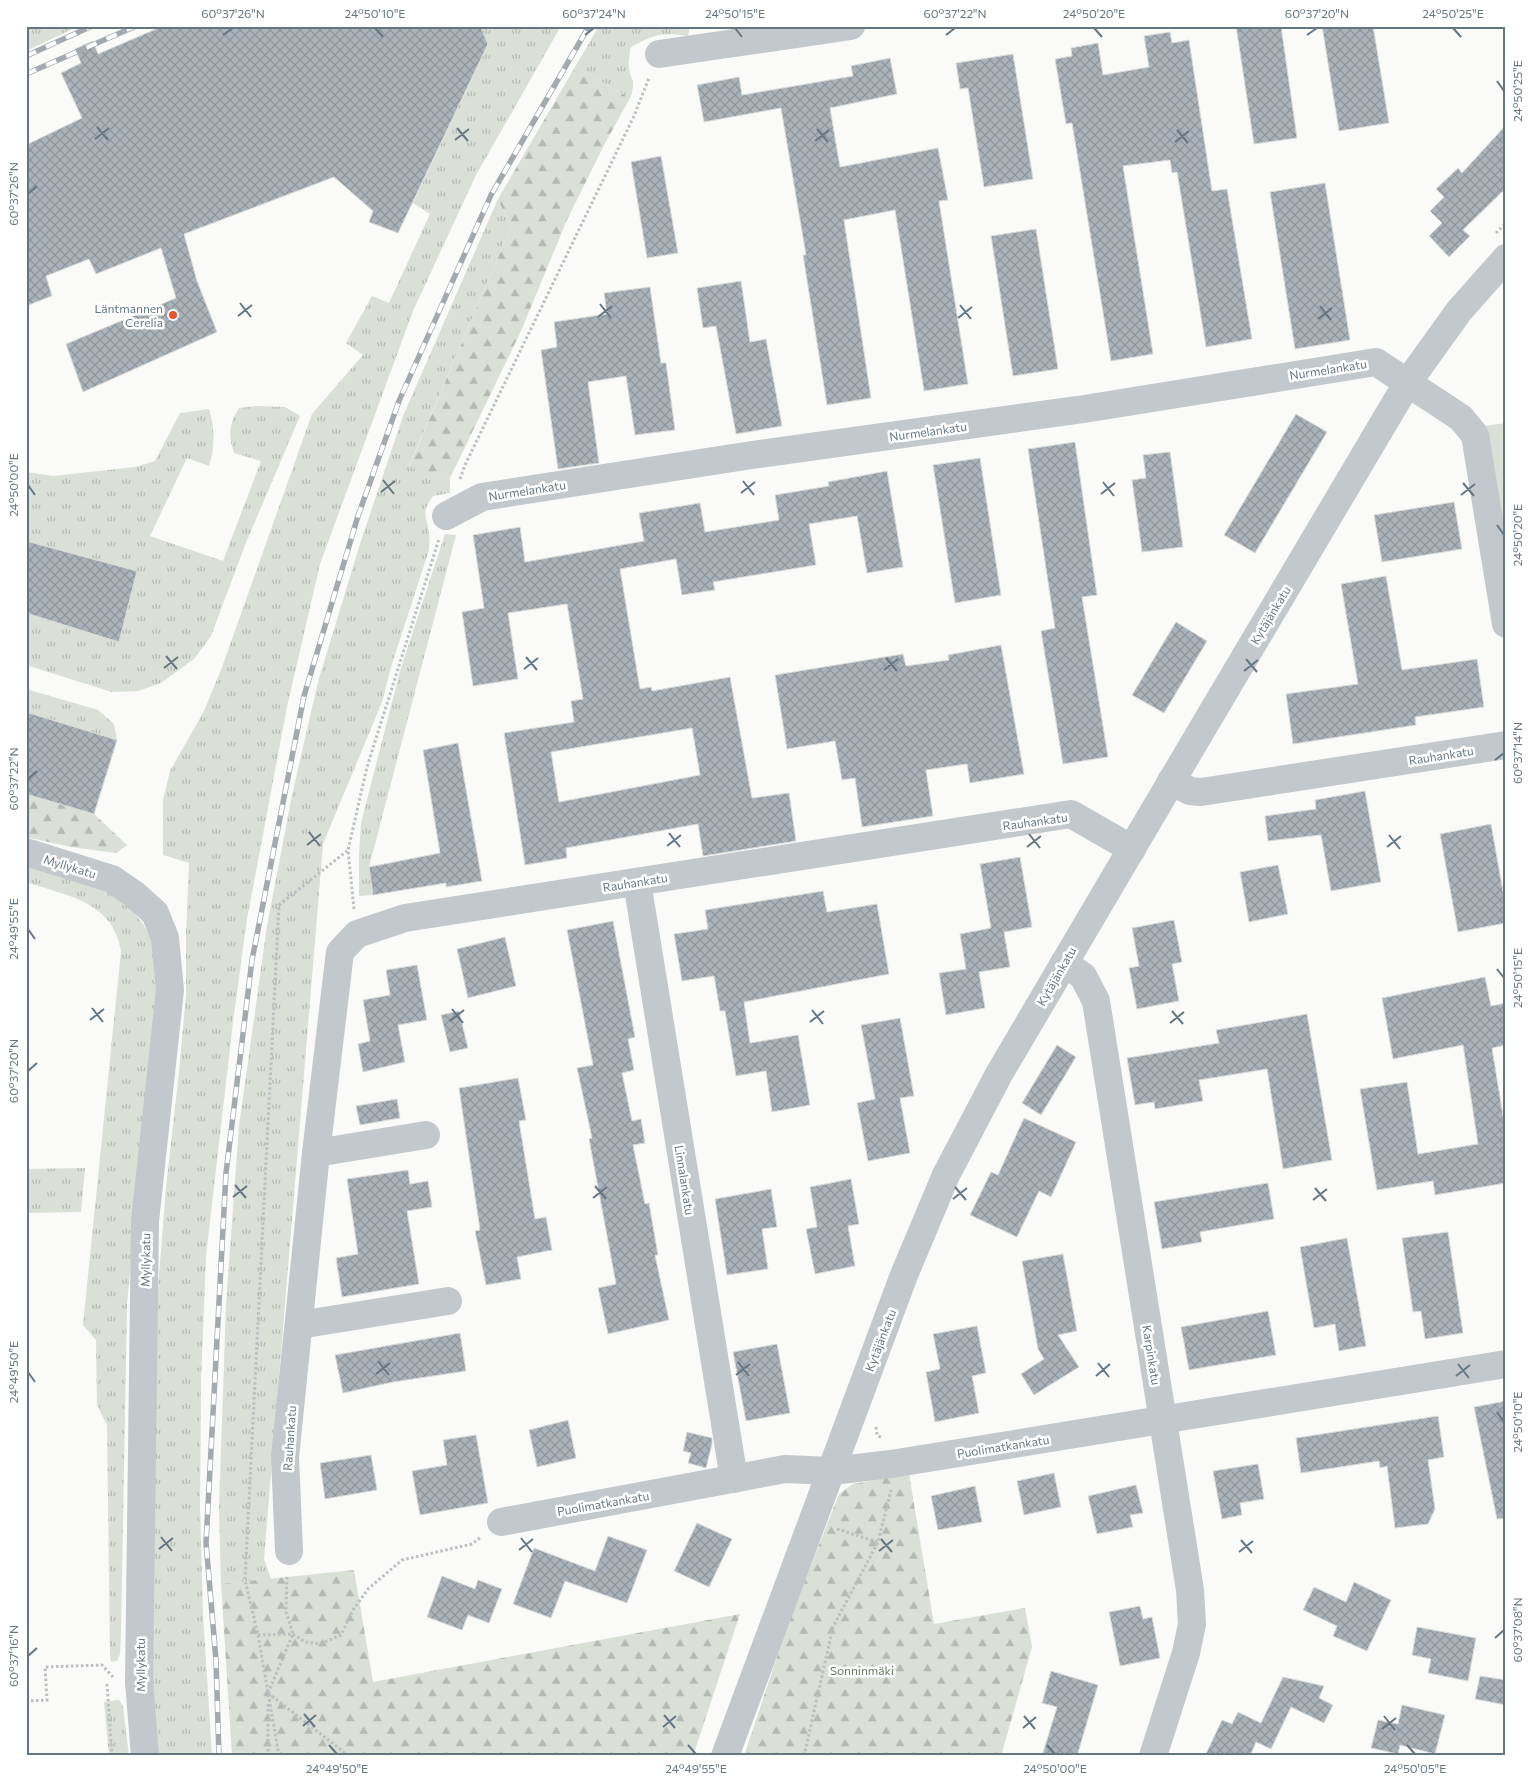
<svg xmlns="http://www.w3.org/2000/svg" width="1532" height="1782" font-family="Commissioner,sans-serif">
	<defs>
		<pattern id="grass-tufts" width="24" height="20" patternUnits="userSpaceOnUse" patternTransform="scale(1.25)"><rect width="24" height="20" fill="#dadfd7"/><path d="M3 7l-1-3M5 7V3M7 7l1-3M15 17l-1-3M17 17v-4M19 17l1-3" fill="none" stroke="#b4b9b4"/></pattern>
		<pattern id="forest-firs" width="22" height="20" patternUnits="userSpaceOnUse" patternTransform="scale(1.25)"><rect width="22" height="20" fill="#dadfd7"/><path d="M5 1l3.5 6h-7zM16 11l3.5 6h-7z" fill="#b4b9b4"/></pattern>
		<pattern id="building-cross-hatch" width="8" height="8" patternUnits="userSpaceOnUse" patternTransform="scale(1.25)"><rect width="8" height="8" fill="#aab3b9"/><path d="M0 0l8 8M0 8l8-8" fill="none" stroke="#8e969c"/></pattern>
	</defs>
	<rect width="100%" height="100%" fill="#fafaf8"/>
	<g fill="url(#grass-tufts)">
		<polygon points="26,26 79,26 26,51"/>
		<polygon points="480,26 561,26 476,175 413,311 320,564 287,707 247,919 233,1022 206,1256 201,1382 200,1506 203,1614 212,1756 157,1756 149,1630 153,1350 166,1188 179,1072 186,995 186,935 189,863 163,855 163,800 170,771 203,713 221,670 312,414 363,355 346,343 372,296 389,303 430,214 413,203 488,45"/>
		<path d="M599 26H690L688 36C662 32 652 35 630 48 630 54 628 63 629 69 632 83 636 83 630 98L575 67Z"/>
		<path d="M498 199 511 227 409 466 450 478V493L433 496C420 514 427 515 429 534 430 539 429 545 429 550L391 667 382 702 323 844 264 1559 271 1579 221 1584 219 1508 226 1304 239 1126 267 926 292 795 318 682 359 547 403 416Z"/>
		<path d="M256 406 285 407 300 416 245 545 211 636 194 659 161 683 138 691 112 692 26 665V613L119 642 137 571 26 541V472L53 476 135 467 155 461 180 413 209 409C215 429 215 447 209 466L187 458 150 536 223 561 261 461 234 453C228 435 229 424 239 408Z"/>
		<polygon points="445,534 456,535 369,867 373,895 359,896 359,854 361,823 400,671"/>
		<polygon points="26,689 98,710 114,724 117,740 26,712"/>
		<path d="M26 863 106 888 127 904 143 924 151 939 159 971 127 1304 121 1633 120 1654 117 1661 111 1662 110 1655 107 1425 97 1405 96 1340 83 1325 121 951C113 901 67 896 26 882Z"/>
		<polygon points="85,1168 81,1212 26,1213 26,1169"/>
		<polygon points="119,1700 123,1706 129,1756 109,1756 104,1702"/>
	</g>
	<g fill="url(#forest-firs)">
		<polygon points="575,67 630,98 603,147 567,220 521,331 450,478 409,467 511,227 498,199"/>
		<polygon points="26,794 94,814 127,845 116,853 71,847 26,837"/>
		<polygon points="909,1474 934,1624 1025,1608 1032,1647 1001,1756 744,1756 788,1624 839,1494 853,1484"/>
		<polygon points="354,1570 373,1682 740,1614 693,1756 232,1756 221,1584"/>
	</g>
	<polygon fill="#dadfd7" points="1506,423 1506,559 1485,426"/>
	<g fill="url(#building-cross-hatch)" stroke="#dcdcda" fill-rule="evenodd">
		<polygon points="163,26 480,26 488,44 398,233 369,222 373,211 334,177 184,234 197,281 217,332 83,392 66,344 176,298 161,248 96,274 89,259 46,276 52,296 26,306 26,145 82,118 61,73 81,63 75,49 93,41 98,54"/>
		<polygon points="1236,26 1281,26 1297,138 1254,144"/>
		<polygon points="1322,26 1373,26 1389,123 1339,131"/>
		<polygon points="1170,32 1172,43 1189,40 1212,191 1227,189 1252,339 1206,347 1177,172 1172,173 1170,160 1123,166 1153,354 1111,361 1072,123 1066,124 1055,59 1072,56 1071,48 1098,43 1103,75 1149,67 1144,36"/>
		<polygon points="1013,54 1033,179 984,187 968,88 960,89 956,63"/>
		<polygon points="890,58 897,94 830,108 840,167 938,148 948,200 939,201 968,384 924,391 895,210 844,220 871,398 827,405 803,255 806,255 781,108 704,122 697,85 739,77 742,95 853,76 851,66"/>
		<polygon points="1506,125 1506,188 1463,230 1470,236 1449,257 1429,236 1442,223 1430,211 1444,197 1436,189 1458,168 1462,173"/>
		<polygon points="661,156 678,253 647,258 631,162"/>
		<polygon points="1325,183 1350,340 1295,349 1270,192"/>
		<polygon points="1036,229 1058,369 1013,376 991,236"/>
		<polygon points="741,281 750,342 766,339 782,426 736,434 716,326 703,328 697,288"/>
		<polygon points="650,287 661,363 666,363 675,430 635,435 626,376 588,382 599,463 558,469 541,350 557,347 554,322 607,314 604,293"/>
		<polygon points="1296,414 1327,432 1255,553 1224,535"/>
		<polygon points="1075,442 1097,595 1082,597 1108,757 1063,764 1041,631 1055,628 1028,449"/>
		<polygon points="1170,452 1183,547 1142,552 1132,480 1146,478 1143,455"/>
		<polygon points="980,458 1001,595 955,603 933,465"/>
		<path d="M887 471 903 567 867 573 857 516 809 524 816 565 713 582 715 590 682 595 676 559 620 569 640 689 651 687 652 691 730 677 752 798 789 793 796 841 703 856 698 824 566 848 567 858 525 865 504 733 574 722 571 701 583 699 567 604 508 613 518 679 473 686 462 612 484 608 473 535 520 527 525 562 644 541 639 513 700 503 705 532 779 520 775 495 829 486 828 482ZM692 728 700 775 559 802 551 752Z"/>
		<polygon points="1454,502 1462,549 1382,562 1374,515"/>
		<polygon points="26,541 137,571 119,642 26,613"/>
		<polygon points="1386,576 1402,670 1477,659 1484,707 1415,717 1416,725 1293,744 1286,694 1358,684 1341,584"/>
		<polygon points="1176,622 1207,641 1164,713 1132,695"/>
		<polygon points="1001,645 1024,774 970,783 967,764 926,770 933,816 862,827 855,778 842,780 835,741 787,749 775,675 903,654 906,666 949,660 948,655"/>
		<polygon points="26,712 117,740 94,814 26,794"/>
		<polygon points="458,743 482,881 446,887 446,883 373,895 369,867 440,853 423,750"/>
		<polygon points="1365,791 1381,882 1331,891 1321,835 1268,841 1265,816 1316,809 1315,800"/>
		<polygon points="1491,824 1506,908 1506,923 1458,932 1440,834"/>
		<polygon points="1020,857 1032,927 1004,932 1010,967 979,972 985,1008 946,1015 939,973 966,969 960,934 991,928 980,864"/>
		<polygon points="1278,865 1288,914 1249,922 1240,872"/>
		<polygon points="823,891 827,912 877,904 889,974 744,1002 750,1043 798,1035 810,1105 772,1112 766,1071 736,1076 725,1011 720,1011 714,976 682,981 674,934 708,929 705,910"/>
		<polygon points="1174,920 1182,962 1172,964 1179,1001 1137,1009 1129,968 1139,966 1132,928"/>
		<polygon points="613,921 635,1037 628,1039 634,1070 622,1073 632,1121 641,1119 645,1143 633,1145 645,1204 649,1203 658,1255 655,1255 669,1320 608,1334 598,1288 616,1284 589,1139 592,1138 577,1068 593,1065 567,930"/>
		<polygon points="505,937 516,986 468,998 457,949"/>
		<polygon points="417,965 427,1020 398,1025 405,1062 363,1072 358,1044 370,1041 363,1000 390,995 386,970"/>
		<polygon points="1485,977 1491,1006 1506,1003 1506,1045 1492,1048 1506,1134 1506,1183 1435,1195 1433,1181 1377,1190 1360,1089 1407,1082 1418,1154 1478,1144 1463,1045 1393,1059 1382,998"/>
		<polygon points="459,1011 468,1048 450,1052 441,1015"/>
		<polygon points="1307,1014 1332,1160 1283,1169 1267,1069 1199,1080 1203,1101 1155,1109 1154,1102 1135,1105 1127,1058 1219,1043 1216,1030"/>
		<polygon points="900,1018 914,1096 900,1098 910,1153 868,1161 857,1103 875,1099 861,1025"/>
		<polygon points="1057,1045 1076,1057 1041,1115 1022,1103"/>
		<polygon points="518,1078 526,1120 519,1121 535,1219 546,1217 552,1250 517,1257 521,1279 486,1285 475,1231 480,1230 459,1088"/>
		<polygon points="397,1099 400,1118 360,1125 356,1106"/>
		<polygon points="1024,1118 1076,1142 1051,1197 1039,1191 1017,1237 970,1215 991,1172 998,1175"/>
		<polygon points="408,1170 410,1184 428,1181 432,1207 407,1211 419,1284 342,1297 336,1258 358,1254 347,1179"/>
		<polygon points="851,1179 859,1224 848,1226 855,1266 815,1274 806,1229 817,1227 810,1187"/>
		<polygon points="1268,1183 1274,1219 1200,1232 1202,1242 1162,1249 1154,1202"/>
		<polygon points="771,1189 777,1227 762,1229 768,1269 727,1275 715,1199"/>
		<polygon points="1448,1232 1463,1333 1425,1339 1421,1311 1413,1312 1402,1238"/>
		<polygon points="1347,1238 1366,1346 1339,1351 1335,1324 1314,1328 1300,1247"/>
		<polygon points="1063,1254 1077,1331 1058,1335 1079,1367 1034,1395 1021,1374 1044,1359 1038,1349 1022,1261"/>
		<polygon points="1268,1311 1276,1355 1189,1370 1181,1327"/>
		<polygon points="977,1326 986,1373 972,1376 979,1413 935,1422 926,1372 940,1369 933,1334"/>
		<polygon points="460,1333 466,1371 393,1382 343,1393 335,1355"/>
		<polygon points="777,1344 790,1413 746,1421 733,1352"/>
		<polygon points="1506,1401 1506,1518 1497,1519 1474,1407"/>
		<polygon points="1438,1416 1444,1457 1428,1460 1435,1509 1428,1524 1395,1528 1387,1466 1380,1468 1379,1461 1301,1473 1296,1438"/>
		<polygon points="568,1420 576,1458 537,1467 529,1430"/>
		<polygon points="687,1432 712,1438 712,1444 706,1468 688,1463 691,1453 683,1451"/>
		<polygon points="476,1435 488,1503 420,1515 412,1471 447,1465 443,1440"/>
		<polygon points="371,1455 377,1490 325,1499 320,1463"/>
		<polygon points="1258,1464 1264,1499 1240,1503 1242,1515 1222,1519 1213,1471"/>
		<polygon points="1054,1473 1061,1507 1024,1515 1017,1481"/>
		<polygon points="1136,1485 1143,1513 1130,1515 1133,1527 1097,1534 1088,1496"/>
		<polygon points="975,1486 982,1522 938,1530 931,1496"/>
		<polygon points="697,1523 732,1539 709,1587 674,1571"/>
		<polygon points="608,1536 647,1550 627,1603 565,1581 551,1618 513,1604 534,1548 595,1571"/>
		<polygon points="442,1576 475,1589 478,1580 502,1589 489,1623 468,1615 462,1630 427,1617"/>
		<polygon points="1354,1582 1391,1600 1367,1651 1333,1636 1337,1626 1303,1610 1314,1587 1346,1602"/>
		<polygon points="1140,1606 1143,1619 1152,1617 1160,1658 1120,1666 1109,1612"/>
		<polygon points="1417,1627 1476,1638 1468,1681 1428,1673 1431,1659 1412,1655"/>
		<polygon points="1051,1671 1098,1685 1077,1756 1042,1756 1057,1707 1042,1703"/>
		<polygon points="1480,1676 1506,1680 1506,1705 1475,1699"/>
		<polygon points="1283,1677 1324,1686 1319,1698 1333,1705 1324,1723 1291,1707 1271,1749 1256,1742 1250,1756 1205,1756 1222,1720 1232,1724 1238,1712 1261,1723"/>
		<polygon points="1402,1705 1445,1715 1435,1754 1400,1745 1398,1754 1371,1748 1378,1720 1398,1724"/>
	</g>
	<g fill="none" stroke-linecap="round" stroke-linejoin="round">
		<g stroke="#bbbfc2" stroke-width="3" stroke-dasharray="2.5 2.5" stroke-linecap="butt">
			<polyline points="1496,233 1506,223"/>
			<polyline points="460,479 465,465 634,116 649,78"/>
			<polyline points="354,909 348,850 367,767 439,539"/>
			<polyline points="876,1427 877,1435 882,1438"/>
			<polyline points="837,1529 878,1542"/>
			<polyline points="258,1635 293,1634 305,1642 320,1644 341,1635 353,1610 368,1589 402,1560 472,1544 481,1537"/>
			<polyline points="107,1684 112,1756"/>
			<polyline points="268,1693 293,1634 286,1612 287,1575"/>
			<polyline points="268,1693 349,1756"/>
			<polyline points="26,1701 47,1700 45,1667 102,1665 113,1677"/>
			<polyline points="268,1704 268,1756"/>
			<polyline points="279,1756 258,1635 245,1580 279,905 347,851"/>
			<polyline points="804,1756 833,1627 878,1542 891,1490"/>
		</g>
		<g stroke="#c3c8cc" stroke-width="28">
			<polyline points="659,54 851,26"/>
			<polyline points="446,516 482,497 752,455 1084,409 1376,362 1461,418 1475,435 1506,624"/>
			<polyline points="1171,781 1190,791 1201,792 1506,745"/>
			<polyline points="26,852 112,879 135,895 155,913 165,938 170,990 145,1221 139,1682 145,1756"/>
			<polyline points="637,882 734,1479"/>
			<polyline points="1064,963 1083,976 1096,1001 1190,1590 1192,1624 1186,1653 1153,1756"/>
			<polyline points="316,1153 426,1135"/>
			<polyline points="299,1325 448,1301"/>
			<polyline points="501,1522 785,1469 832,1471 891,1464 1506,1364"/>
			<polyline points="289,1551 285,1457 316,1153 340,952 357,934 405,918 1071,814 1132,849"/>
		</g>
		<polyline stroke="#c3c8cc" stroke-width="28" points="725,1756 904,1275 946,1175 999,1074 1204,726 1408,382 1459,311 1506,258"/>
		<defs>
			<g id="rail">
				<polyline points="26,56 92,26"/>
				<polyline points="26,74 136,26"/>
				<polyline points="219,1756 216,1660 206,1543 226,1173 252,960 304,696 358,516 399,401 491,195 589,26"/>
			</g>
		</defs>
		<use href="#rail" stroke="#a2aab0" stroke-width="5.5"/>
		<use href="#rail" stroke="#fff" stroke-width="4" stroke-dasharray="11" stroke-linecap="butt"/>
	</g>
	<path fill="none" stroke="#657683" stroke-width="2" d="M375 28 383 37M735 28 742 37M1094 28 1102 37M1453 28 1461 37M223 35 233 28M585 35 594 28M946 35 955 28M1307 35 1317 28M1497 81 1504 91M97 127 108 140M457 128 468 141M817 129 828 142M1177 130 1188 143M95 139 109 128M455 140 469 129M815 141 829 130M1175 142 1189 131M28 194 37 186M240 303 251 317M600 304 611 318M960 305 971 319M1320 306 1331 320M238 316 252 305M598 317 612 306M958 318 972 307M1318 319 1332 308M383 480 394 494M743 481 754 495M1103 482 1114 496M1463 483 1474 496M28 485 35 495M381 492 395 481M741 493 755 482M1101 494 1115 483M1461 495 1475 484M1497 525 1504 535M166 656 177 669M526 657 537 670M886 658 897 671M1246 659 1257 672M164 668 178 657M524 669 538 658M884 670 898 659M1244 671 1258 660M1495 760 1504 753M28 779 37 771M309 832 320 846M669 833 680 847M1029 834 1040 848M1389 835 1400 849M307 845 321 834M667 846 681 835M1027 847 1041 836M1387 847 1401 836M28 929 35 939M1497 969 1504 978M92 1008 103 1022M452 1009 463 1023M812 1010 823 1024M1172 1011 1183 1024M90 1020 104 1009M450 1021 464 1010M810 1022 824 1011M1170 1023 1184 1012M28 1071 37 1063M235 1185 246 1198M595 1186 606 1199M955 1187 966 1200M1315 1188 1326 1201M233 1197 247 1186M593 1198 607 1187M953 1199 967 1188M1313 1200 1327 1189M378 1361 389 1375M738 1362 749 1376M1098 1363 1109 1377M1458 1364 1469 1378M28 1372 35 1382M376 1374 390 1363M736 1375 750 1364M1096 1376 1110 1364M1456 1376 1470 1365M1497 1412 1504 1422M161 1537 172 1551M521 1538 532 1552M881 1539 892 1552M1241 1540 1252 1553M159 1549 173 1538M519 1550 533 1539M879 1551 893 1540M1239 1552 1253 1541M1495 1638 1504 1630M28 1656 37 1648M304 1714 315 1727M664 1715 675 1728M1024 1716 1035 1729M1384 1716 1395 1730M303 1726 316 1715M663 1727 676 1716M1023 1728 1036 1717M1382 1729 1396 1718M329 1745 337 1754M688 1745 696 1754M1047 1745 1055 1754M1407 1745 1415 1754"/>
	<circle fill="#e4572e" stroke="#fff" stroke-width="2" cx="173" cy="315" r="5"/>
	<g text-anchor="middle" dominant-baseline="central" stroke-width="5" stroke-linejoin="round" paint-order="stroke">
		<g font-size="12" fill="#657683" stroke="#fff" text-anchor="end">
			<text x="163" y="308">Läntmannen<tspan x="163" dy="14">Cerelia</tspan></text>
		</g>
		<g font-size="12" fill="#657683" stroke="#fff">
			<text transform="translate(1328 369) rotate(-9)">Nurmelankatu</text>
			<text transform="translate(928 431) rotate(-8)">Nurmelankatu</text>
			<text transform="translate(527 490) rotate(-9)">Nurmelankatu</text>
			<text transform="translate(1270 615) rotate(-59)">Kytäjänkatu</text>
			<text transform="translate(1441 755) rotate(-9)">Rauhankatu</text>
			<text transform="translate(1035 821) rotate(-8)">Rauhankatu</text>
			<text transform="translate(70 866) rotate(17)">Myllykatu</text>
			<text transform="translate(635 882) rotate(-9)">Rauhankatu</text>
			<text transform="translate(1056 976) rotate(-60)">Kytäjänkatu</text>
			<text transform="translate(685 1180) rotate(81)">Linnalankatu</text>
			<text transform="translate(145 1260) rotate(-89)">Myllykatu</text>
			<text transform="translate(880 1340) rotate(-69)">Kytäjänkatu</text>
			<text transform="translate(1152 1355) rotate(81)">Karpinkatu</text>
			<text transform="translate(289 1438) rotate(-86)">Rauhankatu</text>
			<text transform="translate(1003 1446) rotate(-9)">Puolimatkankatu</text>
			<text transform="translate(603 1503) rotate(-10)">Puolimatkankatu</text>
			<text transform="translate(140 1665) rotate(-90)">Myllykatu</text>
		</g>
		<g font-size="12" fill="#687a64" stroke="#fff">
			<text x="862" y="1670">Sonninmäki</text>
		</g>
	</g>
	<rect width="1532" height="1782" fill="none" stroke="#ffffff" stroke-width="55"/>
	<rect x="28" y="28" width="1476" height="1726" fill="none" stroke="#657683" stroke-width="2"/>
	<g font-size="12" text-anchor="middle" fill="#657683">
		<text x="233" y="18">60°37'26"N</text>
		<text x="375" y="18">24°50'10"E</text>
		<text x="594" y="18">60°37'24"N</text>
		<text x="735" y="18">24°50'15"E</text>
		<text x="955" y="18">60°37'22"N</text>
		<text x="1094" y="18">24°50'20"E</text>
		<text x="1317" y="18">60°37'20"N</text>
		<text x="1453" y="18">24°50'25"E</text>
		<text transform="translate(1518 91) rotate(-90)" y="4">24°50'25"E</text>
		<text transform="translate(14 194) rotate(-90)" y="4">60°37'26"N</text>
		<text transform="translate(14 485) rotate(-90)" y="4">24°50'00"E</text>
		<text transform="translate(1518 535) rotate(-90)" y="4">24°50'20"E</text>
		<text transform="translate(1518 753) rotate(-90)" y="4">60°37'14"N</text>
		<text transform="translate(14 779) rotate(-90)" y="4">60°37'22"N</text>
		<text transform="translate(14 929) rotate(-90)" y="4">24°49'55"E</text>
		<text transform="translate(1518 978) rotate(-90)" y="4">24°50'15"E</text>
		<text transform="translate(14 1071) rotate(-90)" y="4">60°37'20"N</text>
		<text transform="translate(14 1372) rotate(-90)" y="4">24°49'50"E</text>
		<text transform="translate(1518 1422) rotate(-90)" y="4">24°50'10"E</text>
		<text transform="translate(1518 1630) rotate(-90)" y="4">60°37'08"N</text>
		<text transform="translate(14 1656) rotate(-90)" y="4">60°37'16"N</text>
		<text x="337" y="1773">24°49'50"E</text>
		<text x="696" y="1773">24°49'55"E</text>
		<text x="1055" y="1773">24°50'00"E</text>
		<text x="1415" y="1773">24°50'05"E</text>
	</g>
</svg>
